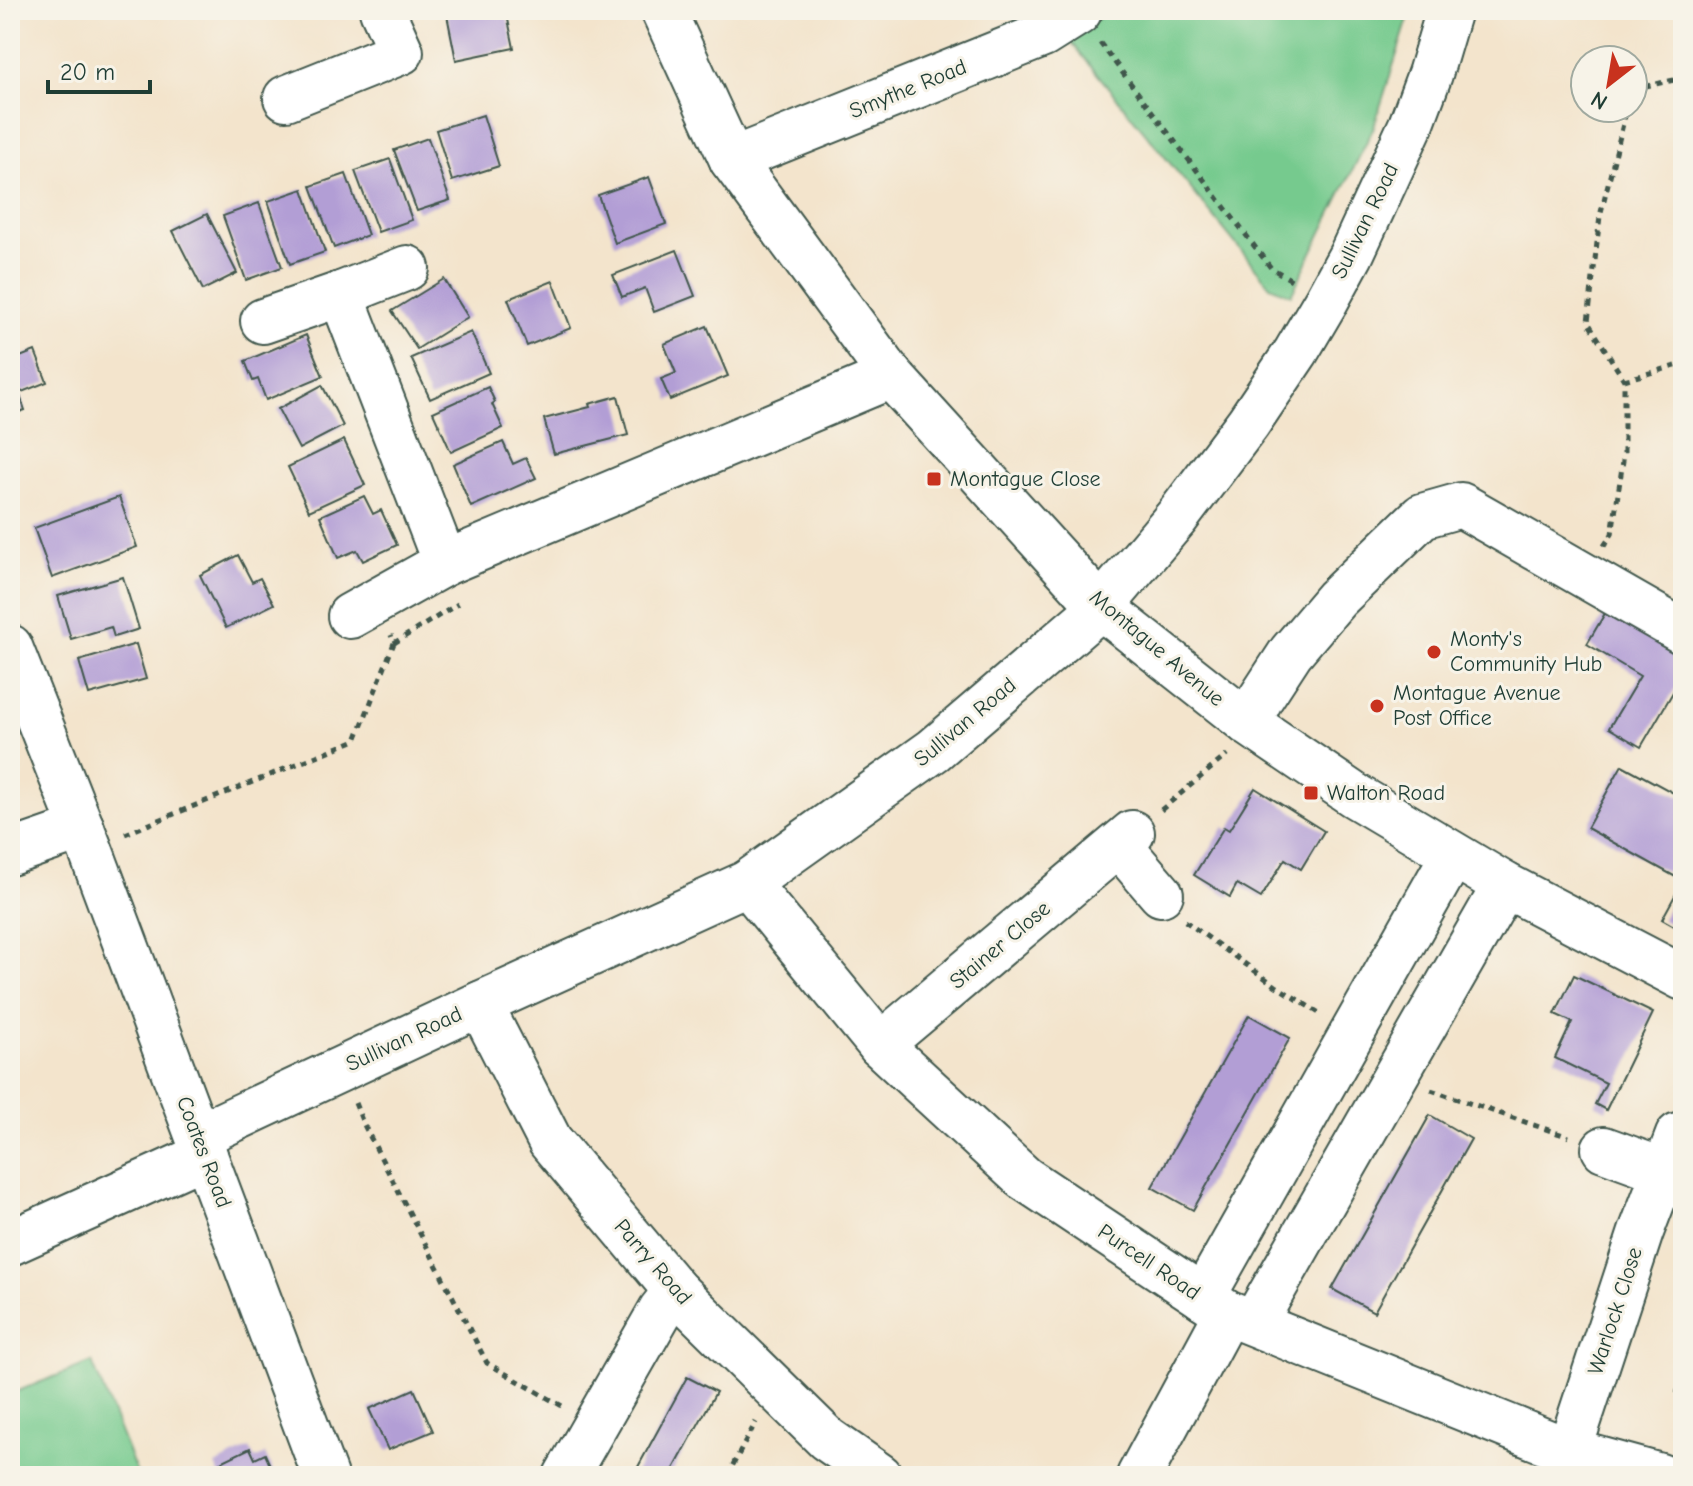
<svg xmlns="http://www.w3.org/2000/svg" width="1693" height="1486" font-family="'Comic Neue',sans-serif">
	<rect width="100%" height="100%" fill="#f7f3e8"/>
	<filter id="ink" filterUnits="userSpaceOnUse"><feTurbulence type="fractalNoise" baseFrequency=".0125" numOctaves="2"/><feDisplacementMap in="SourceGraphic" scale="16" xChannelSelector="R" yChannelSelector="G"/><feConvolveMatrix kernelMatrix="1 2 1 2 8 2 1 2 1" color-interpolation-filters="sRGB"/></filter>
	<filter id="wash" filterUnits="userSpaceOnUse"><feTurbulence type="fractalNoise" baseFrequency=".006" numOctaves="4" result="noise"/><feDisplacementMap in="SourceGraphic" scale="32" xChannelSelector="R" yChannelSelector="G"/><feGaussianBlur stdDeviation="1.8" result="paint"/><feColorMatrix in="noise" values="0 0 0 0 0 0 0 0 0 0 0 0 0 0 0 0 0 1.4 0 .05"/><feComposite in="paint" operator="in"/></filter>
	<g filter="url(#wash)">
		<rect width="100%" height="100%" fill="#f3e4cc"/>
		<g fill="#76ca8e" stroke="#4a8461" stroke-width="2">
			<polygon points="1106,10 1411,10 1373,129 1291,295 1270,286 1068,38 1103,15"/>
			<polygon points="92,1362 138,1476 10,1476 10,1394"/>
		</g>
		<g id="blocks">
			<g fill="#b29ed5">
				<polygon points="446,10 506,10 514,48 456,60"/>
				<polygon points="483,115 499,166 452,181 436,130"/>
				<polygon points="428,138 450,200 417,211 394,150"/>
				<polygon points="390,159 412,220 378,232 355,171"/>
				<polygon points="346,174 368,235 334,248 311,186"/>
				<polygon points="649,177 666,224 615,243 598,195"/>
				<polygon points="303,189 325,252 290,264 268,201"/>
				<polygon points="259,203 282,267 246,280 223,216"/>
				<polygon points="207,214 237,273 203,290 173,231"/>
				<polygon points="677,250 695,296 654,312 645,288 622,297 613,275"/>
				<polygon points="444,279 468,317 417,349 392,311"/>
				<polygon points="553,281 571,328 527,346 508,299"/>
				<polygon points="10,305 17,322 10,325"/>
				<polygon points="707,326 728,376 670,400 661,379 676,373 664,344"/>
				<polygon points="471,332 489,373 430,399 411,358"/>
				<polygon points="306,335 323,376 266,400 258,379 253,381 245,361"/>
				<polygon points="35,351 47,382 19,393 25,410 10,415 10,361"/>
				<polygon points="322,385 343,426 299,449 278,409"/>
				<polygon points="488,387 495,402 492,404 503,428 451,452 433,412"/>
				<polygon points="618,396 628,435 554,454 544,419 590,407 589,404"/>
				<polygon points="344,440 365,485 309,511 288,467"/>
				<polygon points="503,442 513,464 526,458 536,478 471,507 453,464"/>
				<polygon points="364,496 373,514 381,510 397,545 363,561 357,550 338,558 320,516"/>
				<polygon points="119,497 137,547 52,578 34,528"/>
				<polygon points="238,555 252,582 260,578 274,604 226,628 200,575"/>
				<polygon points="123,577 139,629 114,637 111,627 71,639 58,596"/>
				<polygon points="1614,598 1683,638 1683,675 1641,747 1609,728 1640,676 1587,644"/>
				<polygon points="136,644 146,679 89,695 79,661"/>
				<polygon points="1622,765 1683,798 1683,931 1662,919 1683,881 1587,828"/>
				<polygon points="1255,788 1324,831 1301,869 1285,859 1261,898 1237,884 1230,897 1194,875 1224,827 1229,830"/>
				<polygon points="1574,975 1653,1013 1606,1110 1595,1104 1606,1083 1555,1058 1572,1022 1555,1014"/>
				<polygon points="1249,1015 1290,1038 1193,1210 1152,1187"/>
				<polygon points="1430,1115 1471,1139 1374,1312 1332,1289"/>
				<polygon points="1682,1373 1683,1373 1683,1395 1676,1392"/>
				<polygon points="687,1377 716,1392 670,1476 633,1476"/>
				<polygon points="414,1389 433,1431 388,1450 369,1409"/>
				<polygon points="250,1448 255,1459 265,1454 275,1476 220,1476 215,1465"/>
			</g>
		</g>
	</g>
	<g filter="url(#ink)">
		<use href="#blocks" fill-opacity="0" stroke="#3f564b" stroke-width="2"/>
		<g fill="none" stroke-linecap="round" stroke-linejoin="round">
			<defs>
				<g id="minor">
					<polyline points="663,10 732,160 891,376 1101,607 1248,723 1354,795 1505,885 1683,978"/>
					<polyline points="286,98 401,52 382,10"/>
					<polyline points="732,160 1043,35 1078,13 1080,10"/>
					<polyline points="341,294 445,563 891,376"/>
					<polyline points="263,321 341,294 407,268"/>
					<polyline points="350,616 445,563"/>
					<polyline points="10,647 90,849 325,1476"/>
					<polyline points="1248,723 1261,698 1291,652 1336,599 1422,516 1461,505 1683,632"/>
					<polyline points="1119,845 1161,894"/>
					<polyline points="10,853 82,828"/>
					<polyline points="747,883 880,1045 1024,1178 1203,1297 1227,1313 1569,1451 1660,1476"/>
					<polyline points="480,1004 550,1141 676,1291 827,1439 880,1476"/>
					<polyline points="880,1045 1132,833"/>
					<polyline points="198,1136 480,1004 747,883 934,750 1101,607 1177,517 1248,423 1296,352 1326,301 1351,255 1411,125 1430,74 1449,10"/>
					<polyline points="1604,1149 1664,1171"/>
					<polyline points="10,1243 205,1155"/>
					<polyline points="1203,1297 1453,855"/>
					<polyline points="1254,1323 1505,885"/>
					<polyline points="1569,1451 1641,1232 1678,1135"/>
					<polyline points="566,1476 661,1310 676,1291"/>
					<polyline points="1139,1476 1227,1313"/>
				</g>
			</defs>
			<use href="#minor" stroke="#3f564b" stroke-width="48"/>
			<g stroke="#3f564b" stroke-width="5" stroke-dasharray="6 6" stroke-linecap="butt">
				<polyline points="1100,43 1271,268 1295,282"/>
				<polyline points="1633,89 1683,78"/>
				<polyline points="1624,380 1683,364"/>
				<polyline points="1604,546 1612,534 1624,454 1624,380 1588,322 1600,216 1627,108"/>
				<polyline points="394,643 458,604"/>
				<polyline points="1161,810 1227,755"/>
				<polyline points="125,834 356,740 394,643 391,635"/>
				<polyline points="1185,921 1276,986 1319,1013"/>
				<polyline points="1431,1090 1569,1137"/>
				<polyline points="355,1103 363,1123 487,1363 562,1406"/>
				<polyline points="727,1476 756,1422"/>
			</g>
			<use href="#minor" stroke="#fff" stroke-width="44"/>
		</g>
	</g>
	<g fill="#c8321e" stroke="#f7f3e8" stroke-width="3">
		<rect x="926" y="471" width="16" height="16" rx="4"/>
		<circle cx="1434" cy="652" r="8"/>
		<circle cx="1377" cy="706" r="8"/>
		<rect x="1303" y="785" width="16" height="16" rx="4"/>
	</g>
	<g text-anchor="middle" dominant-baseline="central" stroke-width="6" stroke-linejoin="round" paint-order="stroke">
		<g font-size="22" fill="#1f3d34" stroke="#f7f3e8">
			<text transform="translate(908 89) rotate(-22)">Smythe Road</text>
			<text transform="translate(1365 221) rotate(-64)">Sullivan Road</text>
			<text transform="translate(1157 648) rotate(40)">Montague Avenue</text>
			<text transform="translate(965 722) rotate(-40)">Sullivan Road</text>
			<text transform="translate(1000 945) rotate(-40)">Stainer Close</text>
			<text transform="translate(404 1039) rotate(-25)">Sullivan Road</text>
			<text transform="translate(204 1152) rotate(69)">Coates Road</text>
			<text transform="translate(653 1262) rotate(49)">Parry Road</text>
			<text transform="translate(1149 1262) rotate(34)">Purcell Road</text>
			<text transform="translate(1615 1311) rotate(-72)">Warlock Close</text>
		</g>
		<g font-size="22" fill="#1f3d34" stroke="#f7f3e8" text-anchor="start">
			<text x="950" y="479">Montague Close</text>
			<text x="1450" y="639">Monty's<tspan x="1450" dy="25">Community Hub</tspan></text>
			<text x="1393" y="693">Montague Avenue<tspan x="1393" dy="25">Post Office</tspan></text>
			<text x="1327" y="793">Walton Road</text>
		</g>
	</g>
	<rect width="1693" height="1486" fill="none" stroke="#f7f3e8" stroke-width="40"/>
	<g transform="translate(1609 84) rotate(211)"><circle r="38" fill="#f7f3e8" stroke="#a1aaa0" stroke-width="2"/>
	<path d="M0-6L14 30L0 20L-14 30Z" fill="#c8321e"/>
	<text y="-12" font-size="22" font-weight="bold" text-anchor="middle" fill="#1f3d34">N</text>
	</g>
	<path d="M48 80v12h102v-12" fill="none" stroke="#1f3d34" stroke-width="4"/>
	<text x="60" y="80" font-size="24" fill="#1f3d34" stroke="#f7f3e8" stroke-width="6" paint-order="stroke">20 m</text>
</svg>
